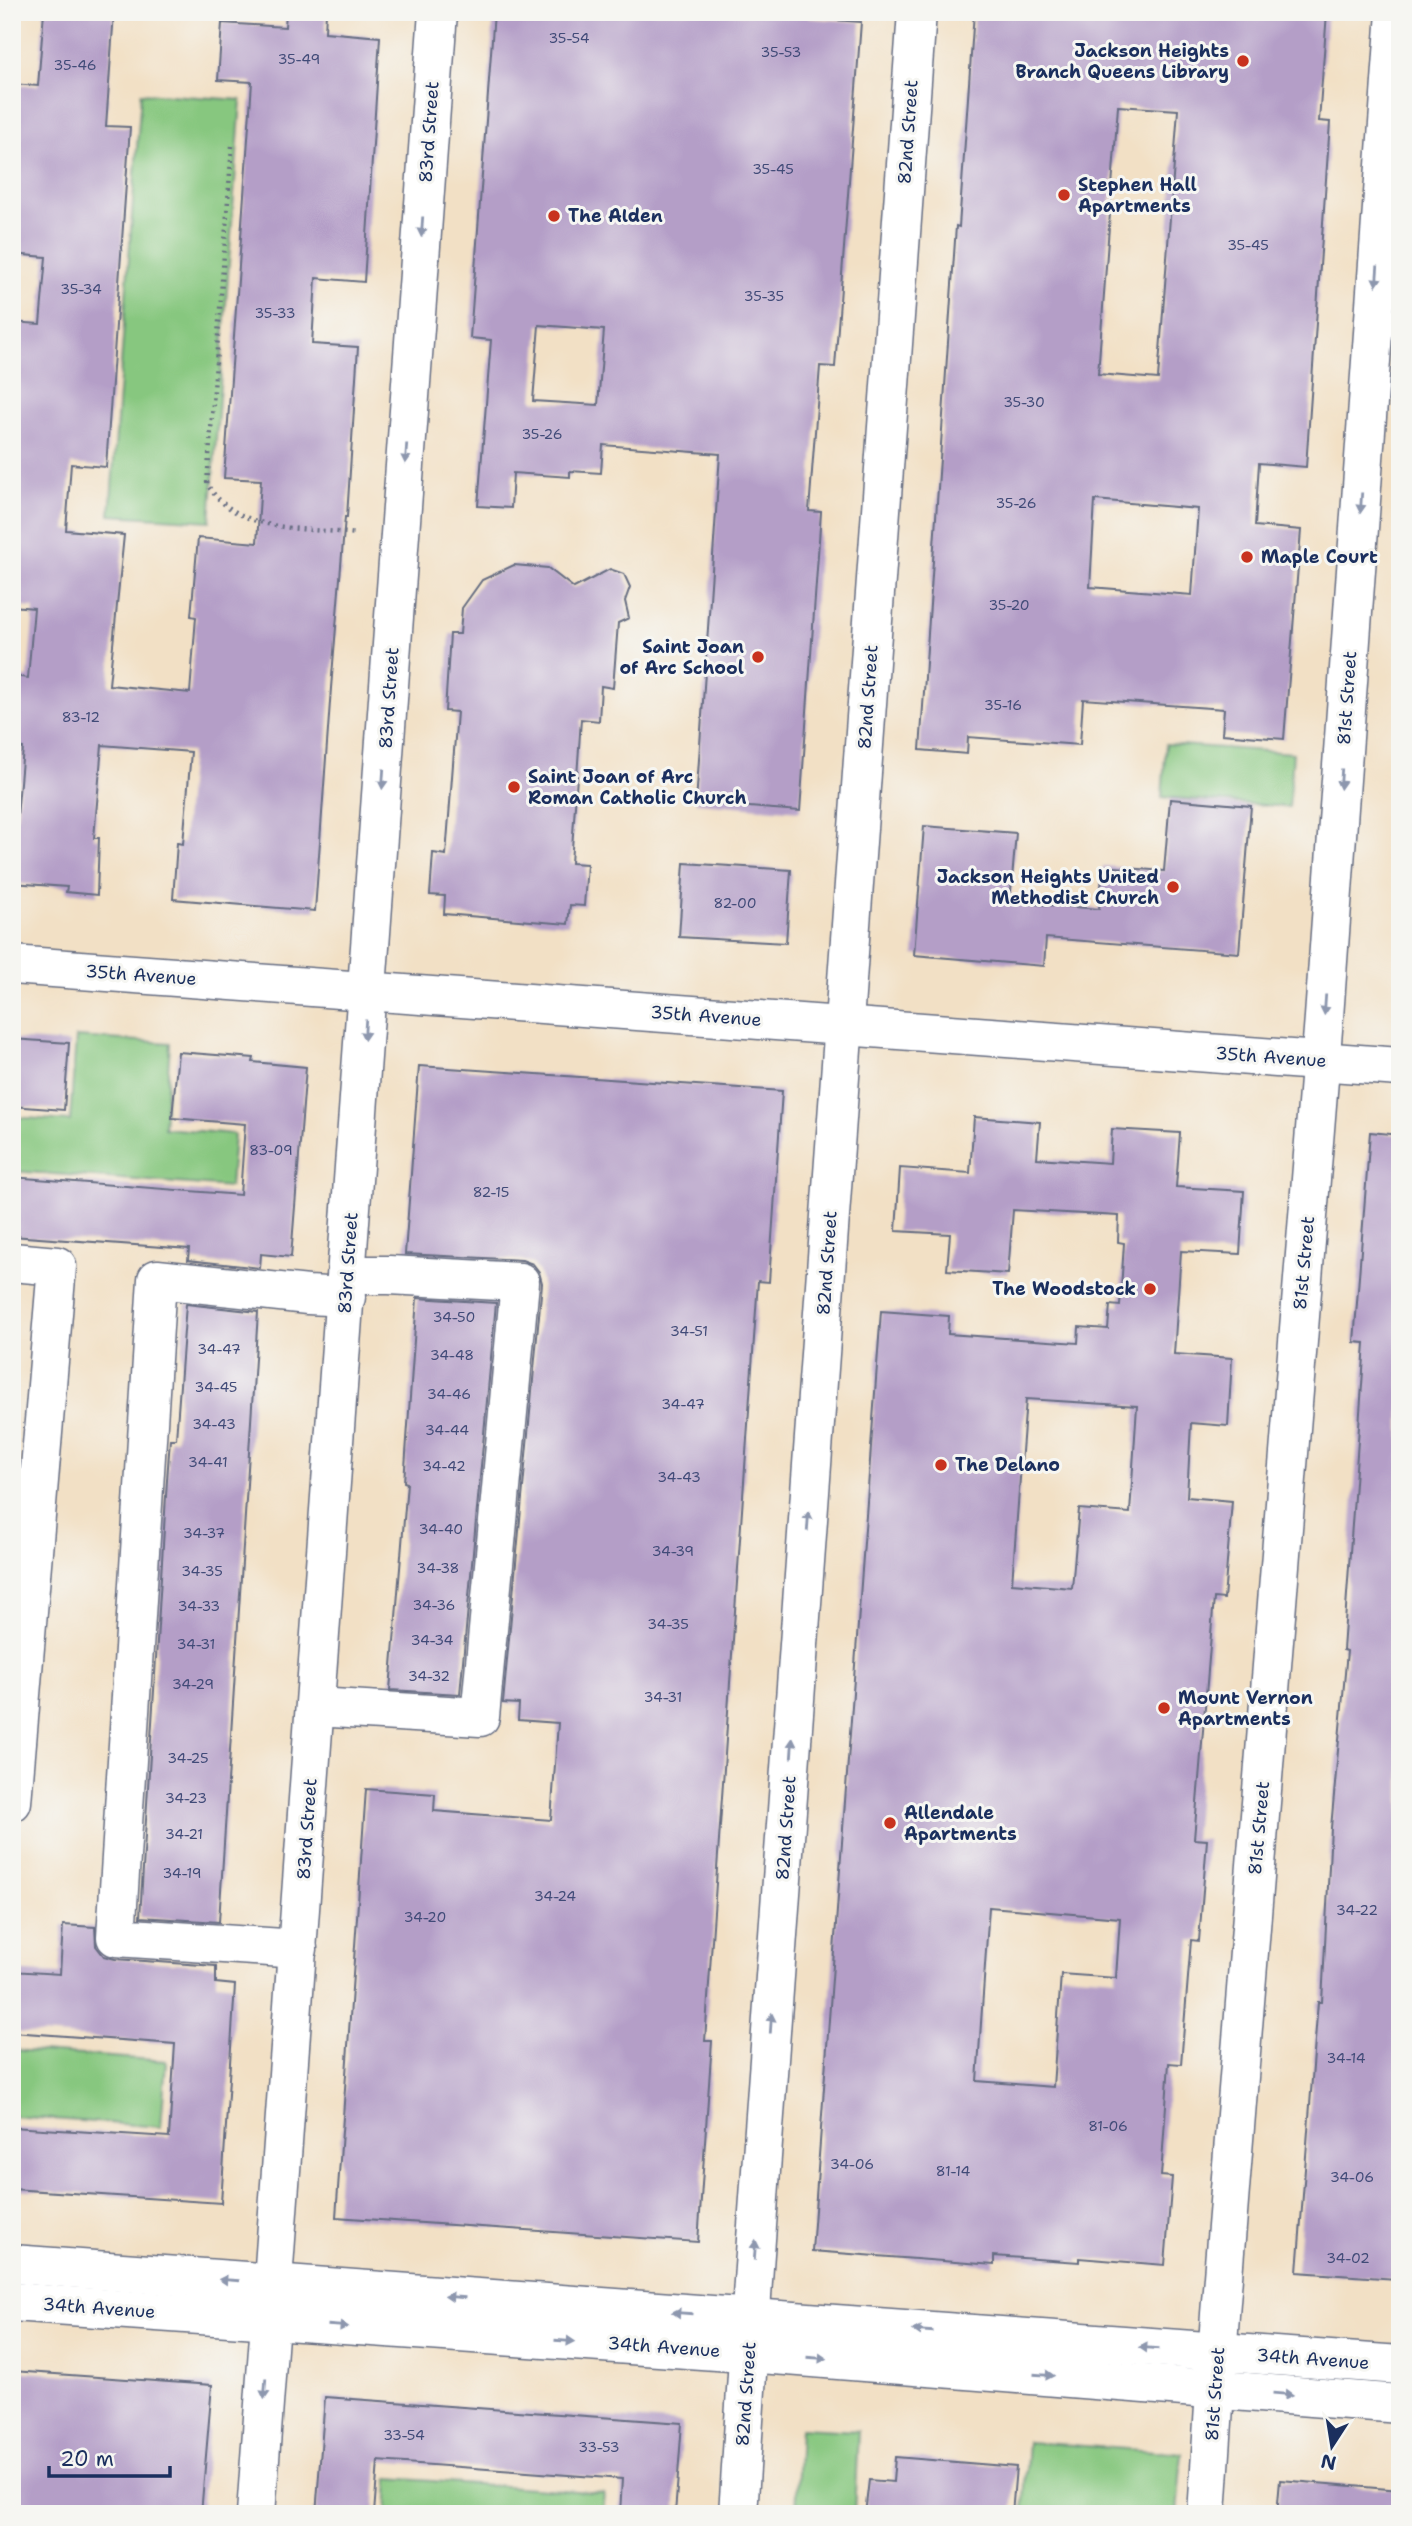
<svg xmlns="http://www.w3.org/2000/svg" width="1412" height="2526" font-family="'Shantell Sans',sans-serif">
	<rect width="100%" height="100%" fill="#f6f6f2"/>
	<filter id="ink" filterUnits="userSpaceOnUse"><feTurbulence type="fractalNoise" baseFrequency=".0143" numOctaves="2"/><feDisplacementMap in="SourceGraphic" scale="14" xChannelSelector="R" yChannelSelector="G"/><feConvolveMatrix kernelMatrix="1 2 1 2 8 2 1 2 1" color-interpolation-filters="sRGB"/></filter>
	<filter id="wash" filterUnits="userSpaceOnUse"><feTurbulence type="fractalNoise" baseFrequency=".00686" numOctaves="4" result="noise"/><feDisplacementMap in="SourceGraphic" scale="28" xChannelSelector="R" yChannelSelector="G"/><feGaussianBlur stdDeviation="1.57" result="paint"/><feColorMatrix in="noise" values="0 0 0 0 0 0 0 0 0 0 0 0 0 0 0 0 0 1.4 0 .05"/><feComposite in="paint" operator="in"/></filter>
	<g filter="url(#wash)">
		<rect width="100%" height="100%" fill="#f2e0c5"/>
		<g fill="#87c77f" stroke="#517b6e" stroke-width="2">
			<polygon points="141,93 241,100 210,521 110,515"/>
			<polygon points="1166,744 1293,753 1289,807 1162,797"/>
			<polygon points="76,1037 170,1043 164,1128 234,1134 230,1187 12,1171 12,1117 70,1121"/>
			<polygon points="12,2050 166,2061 161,2127 12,2116"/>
			<polygon points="800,2428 858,2431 854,2514 796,2514"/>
			<polygon points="1028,2442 1182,2453 1177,2514 1023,2514"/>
			<polygon points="389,2478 604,2493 602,2514 387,2514"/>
		</g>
		<g id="blocks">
			<g fill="#b49ec7" fill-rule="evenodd">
				<polygon points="44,12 114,12 106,126 130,127 106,467 71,464 66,530 124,535 109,685 190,693 196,617 191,616 198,538 257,543 261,480 224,478 252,82 218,80 222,23 285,27 286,12 326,12 325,32 380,37 364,282 316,278 312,344 358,347 347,517 345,517 331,688 315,911 173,899 177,843 183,844 191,752 102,745 94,838 99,838 97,895 66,892 67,887 12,883 12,817 17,817 23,748 12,747 12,676 28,678 34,608 12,606 12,322 40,324 46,257 12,254 12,84 38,86"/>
				<path d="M494 12H710L751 15V12H808V18L861 22 835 367 820 366 809 511 821 512 800 811 696 803 720 454 603 445 601 473 570 471V477L513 473 511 508 478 506 491 340 470 338ZM539 325 604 330 598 405 533 401Z"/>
				<path d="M974 12H1327L1319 121 1330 122 1306 467 1259 463 1255 526 1301 530 1284 739 1222 734 1224 709 1083 699 1080 745 968 737 967 754 920 750 956 226 959 227ZM1118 106 1178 110 1158 379 1098 374ZM1095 500 1198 509 1192 595 1090 587Z"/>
				<polygon points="514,565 548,568 574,588 610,569 624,574 630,587 625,601 629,618 618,623 613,688 601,686 599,721 581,719 571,863 587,864 584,906 570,905 568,924 444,914 445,896 430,895 433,853 446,855 457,712 445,711 450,634 460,634 462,608 482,580"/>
				<polygon points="1170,799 1251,806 1239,953 1046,938 1044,966 914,955 924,826 1016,833 1010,902 1099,909 1103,866 1164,871"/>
				<polygon points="684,863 791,870 786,943 679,937"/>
				<polygon points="12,1039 69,1043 64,1110 12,1106"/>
				<polygon points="178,1052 254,1058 253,1062 306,1067 291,1257 261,1254 260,1268 188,1260 189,1249 12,1236 12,1177 240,1195 245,1124 172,1118"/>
				<polygon points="419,1066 782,1091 769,1282 758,1281 705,2041 712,2041 698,2242 336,2217 366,1789 435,1794 434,1811 551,1820 558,1723 518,1720 519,1704 503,1703 542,1283 539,1272 533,1264 522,1260 405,1254"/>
				<path d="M974 1117 1040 1122 1037 1158 1110 1163 1112 1129 1180 1133 1176 1187 1244 1191 1240 1254 1181 1251 1174 1354 1232 1358 1228 1426 1191 1423 1187 1497 1232 1501 1224 1599 1214 1598 1194 1839 1207 1840 1199 1941 1191 1940 1181 2064 1169 2063 1161 2176 1172 2177 1165 2265 1079 2258V2262L994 2256V2265L812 2251 881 1311 949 1316 948 1334 1078 1343 1079 1327 1108 1329 1110 1305 1120 1306 1124 1243 1118 1242 1119 1216 1013 1210 1008 1274 947 1270 950 1234 896 1231 900 1168 970 1173ZM1026 1399 1137 1406 1130 1513 1079 1509 1072 1588 1012 1583ZM989 1907 1120 1918 1116 1978 1061 1974 1053 2087 977 2081Z"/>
				<polygon points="1370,1132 1400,1135 1400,2226 1396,2279 1297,2272 1318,2002 1322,2002 1331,1828 1347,1651 1343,1650 1365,1343 1354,1342"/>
				<polygon points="417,1298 496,1303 460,1694 390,1690 407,1483 404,1482"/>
				<polygon points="186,1304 258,1312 219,1922 140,1917 167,1480 170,1439 176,1439"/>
				<polygon points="63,1925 95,1927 96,1946 104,1956 115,1959 216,1966 216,1983 235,1985 221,2203 12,2189 12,2127 169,2137 175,2044 12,2032 12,1971 60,1974"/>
				<polygon points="12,2371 212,2385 201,2514 12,2514"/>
				<polygon points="325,2397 682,2423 675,2514 620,2514 622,2479 378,2461 374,2514 316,2514"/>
				<polygon points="895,2457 1016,2467 1012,2514 865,2514 869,2480 893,2482"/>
				<polygon points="1280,2480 1400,2490 1399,2514 1277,2514"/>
			</g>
		</g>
	</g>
	<g filter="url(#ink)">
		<use href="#blocks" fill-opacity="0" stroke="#666d82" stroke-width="2"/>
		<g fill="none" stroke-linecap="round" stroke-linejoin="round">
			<defs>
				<g id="minor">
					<polyline points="12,965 1400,1067"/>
					<polyline points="12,1262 57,1266 12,1802"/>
					<polyline points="316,1707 480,1717 520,1282 389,1275 347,1275"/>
					<polyline points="298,1949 116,1937 157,1279 308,1295 346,1297"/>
					<polyline points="12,2264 1400,2365"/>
					<polyline points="12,2302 787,2356 1400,2404"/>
					<polyline points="256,2514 438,12"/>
					<polyline points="738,2514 753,2281 917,12"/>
					<polyline points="1207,2514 1220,2314 1324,1017 1396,12"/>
				</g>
			</defs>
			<use href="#minor" stroke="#666d82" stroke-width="41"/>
			<path stroke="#666d82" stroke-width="4.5" stroke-dasharray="2 5" stroke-linecap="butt" d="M232 146 207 484C238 535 306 527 357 534"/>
			<use href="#minor" stroke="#fff" stroke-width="38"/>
		</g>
		<defs><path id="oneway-solid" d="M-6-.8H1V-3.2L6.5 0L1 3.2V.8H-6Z" transform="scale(1.75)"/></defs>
		<g fill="#8d97ae">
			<use href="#oneway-solid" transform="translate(422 227) rotate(94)"/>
			<use href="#oneway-solid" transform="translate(1377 276) rotate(94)"/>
			<use href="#oneway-solid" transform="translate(406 454) rotate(94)"/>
			<use href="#oneway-solid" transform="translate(1361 503) rotate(94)"/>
			<use href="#oneway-solid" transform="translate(383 779) rotate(94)"/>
			<use href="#oneway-solid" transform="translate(1341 779) rotate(94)"/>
			<use href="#oneway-solid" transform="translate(1325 1005) rotate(94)"/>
			<use href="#oneway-solid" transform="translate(365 1030) rotate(94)"/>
			<use href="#oneway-solid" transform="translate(808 1521) rotate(-86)"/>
			<use href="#oneway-solid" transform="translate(792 1748) rotate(-86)"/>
			<use href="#oneway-solid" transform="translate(771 2023) rotate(-86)"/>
			<use href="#oneway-solid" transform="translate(755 2250) rotate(-86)"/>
			<use href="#oneway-solid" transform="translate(229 2280) rotate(-176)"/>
			<use href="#oneway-solid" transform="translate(455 2297) rotate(-176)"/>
			<use href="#oneway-solid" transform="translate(682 2313) rotate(-176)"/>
			<use href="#oneway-solid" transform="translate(338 2326) rotate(4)"/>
			<use href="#oneway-solid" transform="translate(923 2331) rotate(-176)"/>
			<use href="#oneway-solid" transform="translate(565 2341) rotate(4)"/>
			<use href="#oneway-solid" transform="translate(1149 2348) rotate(-176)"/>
			<use href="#oneway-solid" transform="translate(817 2358) rotate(4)"/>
			<use href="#oneway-solid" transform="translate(1044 2375) rotate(4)"/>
			<use href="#oneway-solid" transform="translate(265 2389) rotate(94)"/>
			<use href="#oneway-solid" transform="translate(1283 2394) rotate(5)"/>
		</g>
	</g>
	<g fill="#c8321e" stroke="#f6f6f2" stroke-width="2.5">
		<circle cx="1243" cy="61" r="7"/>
		<circle cx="1064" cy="195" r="7"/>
		<circle cx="554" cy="216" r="7"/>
		<circle cx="1247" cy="557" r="7"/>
		<circle cx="758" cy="657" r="7"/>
		<circle cx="514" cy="787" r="7"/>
		<circle cx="1173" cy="887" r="7"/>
		<circle cx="1150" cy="1289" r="7"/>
		<circle cx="941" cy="1465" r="7"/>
		<circle cx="1164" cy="1708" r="7"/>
		<circle cx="890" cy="1823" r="7"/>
	</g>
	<g text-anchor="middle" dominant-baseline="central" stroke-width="6" stroke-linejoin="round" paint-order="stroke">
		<g font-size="14" fill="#414b78">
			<text x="569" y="38">35-54</text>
			<text x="781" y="52">35-53</text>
			<text x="299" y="59">35-49</text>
			<text x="75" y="65">35-46</text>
			<text x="773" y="169">35-45</text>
			<text x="1248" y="245">35-45</text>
			<text x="81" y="289">35-34</text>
			<text x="764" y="296">35-35</text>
			<text x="275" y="313">35-33</text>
			<text x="1024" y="402">35-30</text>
			<text x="542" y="434">35-26</text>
			<text x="1016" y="503">35-26</text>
			<text x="1009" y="605">35-20</text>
			<text x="1003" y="705">35-16</text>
			<text x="81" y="717">83-12</text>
			<text x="735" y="903">82-00</text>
			<text x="271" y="1150">83-09</text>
			<text x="491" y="1192">82-15</text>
			<text x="454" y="1317">34-50</text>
			<text x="689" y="1331">34-51</text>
			<text x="219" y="1349">34-47</text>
			<text x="452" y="1355">34-48</text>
			<text x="216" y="1387">34-45</text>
			<text x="449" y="1394">34-46</text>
			<text x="683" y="1404">34-47</text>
			<text x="214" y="1424">34-43</text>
			<text x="447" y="1430">34-44</text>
			<text x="208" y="1462">34-41</text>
			<text x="444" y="1466">34-42</text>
			<text x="679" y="1477">34-43</text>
			<text x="441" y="1529">34-40</text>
			<text x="204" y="1533">34-37</text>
			<text x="673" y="1551">34-39</text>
			<text x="438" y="1568">34-38</text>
			<text x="202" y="1571">34-35</text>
			<text x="434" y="1605">34-36</text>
			<text x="199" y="1606">34-33</text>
			<text x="668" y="1624">34-35</text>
			<text x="432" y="1640">34-34</text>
			<text x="196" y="1644">34-31</text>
			<text x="429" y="1676">34-32</text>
			<text x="193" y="1684">34-29</text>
			<text x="663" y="1697">34-31</text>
			<text x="188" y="1758">34-25</text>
			<text x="186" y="1798">34-23</text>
			<text x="184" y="1834">34-21</text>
			<text x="182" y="1873">34-19</text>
			<text x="555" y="1896">34-24</text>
			<text x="1357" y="1910">34-22</text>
			<text x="425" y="1917">34-20</text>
			<text x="1346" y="2058">34-14</text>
			<text x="1108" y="2126">81-06</text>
			<text x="852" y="2164">34-06</text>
			<text x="953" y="2171">81-14</text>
			<text x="1352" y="2177">34-06</text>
			<text x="1348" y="2258">34-02</text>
			<text x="404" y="2435">33-54</text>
			<text x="599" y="2447">33-53</text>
		</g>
		<g font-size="18" font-weight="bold" fill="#1b2f5e" stroke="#f6f6f2" text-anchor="start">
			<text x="1229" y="51" text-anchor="end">Jackson Heights<tspan x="1229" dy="21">Branch Queens Library</tspan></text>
			<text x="1078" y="185">Stephen Hall<tspan x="1078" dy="21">Apartments</tspan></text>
			<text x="568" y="216">The Alden</text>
			<text x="1261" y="557">Maple Court</text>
			<text x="744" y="647" text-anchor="end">Saint Joan<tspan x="744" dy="21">of Arc School</tspan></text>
			<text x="528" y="777">Saint Joan of Arc<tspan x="528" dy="21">Roman Catholic Church</tspan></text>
			<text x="1159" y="877" text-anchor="end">Jackson Heights United<tspan x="1159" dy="21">Methodist Church</tspan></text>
			<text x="1136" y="1289" text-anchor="end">The Woodstock</text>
			<text x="955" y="1465">The Delano</text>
			<text x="1178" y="1698">Mount Vernon<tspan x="1178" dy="21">Apartments</tspan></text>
			<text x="904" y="1813">Allendale<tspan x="904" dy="21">Apartments</tspan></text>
		</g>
		<g font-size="18" fill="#1b2f5e" stroke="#f6f6f2">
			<text transform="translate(429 132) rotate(-86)">83rd Street</text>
			<text transform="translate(908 132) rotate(-86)">82nd Street</text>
			<text transform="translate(868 697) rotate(-86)">82nd Street</text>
			<text transform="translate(389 698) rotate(-86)">83rd Street</text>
			<text transform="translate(1347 698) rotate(-86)">81st Street</text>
			<text transform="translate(141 975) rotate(4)">35th Avenue</text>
			<text transform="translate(706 1016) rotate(4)">35th Avenue</text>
			<text transform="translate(1271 1057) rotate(4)">35th Avenue</text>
			<text transform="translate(348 1263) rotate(-86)">83rd Street</text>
			<text transform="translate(827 1263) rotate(-86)">82nd Street</text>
			<text transform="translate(1304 1263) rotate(-85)">81st Street</text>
			<text transform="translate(786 1828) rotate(-86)">82nd Street</text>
			<text transform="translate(1259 1828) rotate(-85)">81st Street</text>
			<text transform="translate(307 1829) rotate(-86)">83rd Street</text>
			<text transform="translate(99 2308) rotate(4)">34th Avenue</text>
			<text transform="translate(664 2347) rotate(4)">34th Avenue</text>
			<text transform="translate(1313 2359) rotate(4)">34th Avenue</text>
			<text transform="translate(746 2394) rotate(-86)">82nd Street</text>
			<text transform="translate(1215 2394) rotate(-86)">81st Street</text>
		</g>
	</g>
	<rect width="1412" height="2526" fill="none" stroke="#f6f6f2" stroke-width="42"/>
	<g transform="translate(1332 2446) rotate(192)" stroke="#f6f6f2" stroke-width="5" paint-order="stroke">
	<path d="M0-5L12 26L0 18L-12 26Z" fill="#1b2f5e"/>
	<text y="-10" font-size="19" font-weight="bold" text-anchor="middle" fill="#1b2f5e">N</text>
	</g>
	<path d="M49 2466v10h121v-10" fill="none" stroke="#1b2f5e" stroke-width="3.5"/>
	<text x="60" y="2466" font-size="21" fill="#1b2f5e" stroke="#f6f6f2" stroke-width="5" paint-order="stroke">20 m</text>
</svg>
